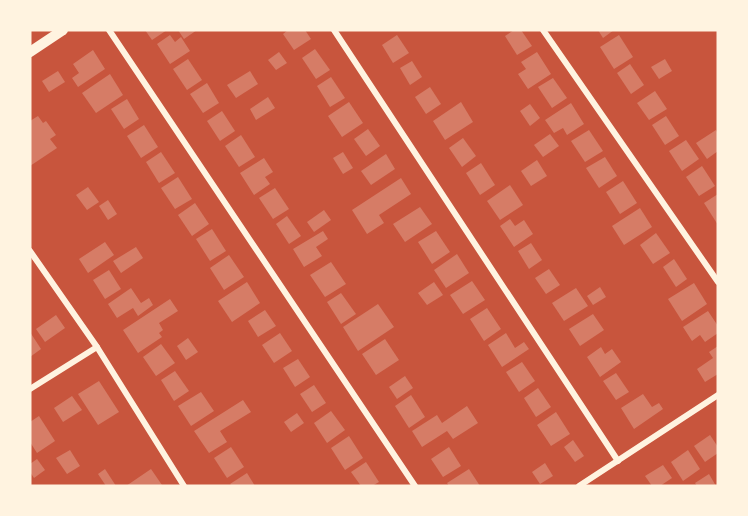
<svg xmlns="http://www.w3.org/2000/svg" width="748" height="516" font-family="Rubik,sans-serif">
	<rect width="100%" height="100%" fill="#c8553d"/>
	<g fill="#d67c66">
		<polygon points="145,30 167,30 152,40"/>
		<polygon points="178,30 197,30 184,39"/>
		<polygon points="288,30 305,30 311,39 294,50 283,34"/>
		<polygon points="514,30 521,30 532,46 517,55 505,36"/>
		<polygon points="598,30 614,30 603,38"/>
		<polygon points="170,35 175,42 181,37 190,51 170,64 157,44"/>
		<polygon points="397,35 409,53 393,63 382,45"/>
		<polygon points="619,35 633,57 614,69 600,47"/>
		<polygon points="315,49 330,70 316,79 302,58"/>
		<polygon points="93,50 105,69 78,87 72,78 79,73 73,64"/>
		<polygon points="279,52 287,63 276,70 268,60"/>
		<polygon points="537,52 551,74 528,89 518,74 526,69 521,62"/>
		<polygon points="188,59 202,80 187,90 173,69"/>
		<polygon points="665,59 672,71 659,79 651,67"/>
		<polygon points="412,61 422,77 410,85 400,68"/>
		<polygon points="630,64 644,85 631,94 617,73"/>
		<polygon points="58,71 65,82 49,92 42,81"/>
		<polygon points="250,71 258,84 236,98 227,85"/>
		<polygon points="110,74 123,95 96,113 82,93"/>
		<polygon points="331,77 345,98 330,107 317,86"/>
		<polygon points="553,78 567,98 552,108 538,87"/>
		<polygon points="207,83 219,103 203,113 190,94"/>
		<polygon points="430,87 441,104 426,114 415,97"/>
		<polygon points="655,91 667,109 649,120 637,103"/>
		<polygon points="268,97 275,108 256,120 250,109"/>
		<polygon points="127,99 139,119 124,129 111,109"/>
		<polygon points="349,102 363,123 342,137 328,116"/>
		<polygon points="461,102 473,122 445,140 433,121"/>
		<polygon points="571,103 584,124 567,135 563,128 554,133 545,120"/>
		<polygon points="530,104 540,118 530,126 520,111"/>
		<polygon points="222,111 235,131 220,141 207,121"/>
		<polygon points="38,116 43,123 46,121 56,135 50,139 57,148 30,166 30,121"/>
		<polygon points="666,116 679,136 665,145 652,125"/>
		<polygon points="144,125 158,147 141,158 127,136"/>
		<polygon points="368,129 380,146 366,156 354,139"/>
		<polygon points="589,130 603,151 585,162 571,141"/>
		<polygon points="716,130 718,134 718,151 707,159 696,143"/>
		<polygon points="550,134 559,146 543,157 534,145"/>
		<polygon points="241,135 255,157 239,167 225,146"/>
		<polygon points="463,138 476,156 462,167 449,148"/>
		<polygon points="686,140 699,159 682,171 669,151"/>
		<polygon points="161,152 175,173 159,183 146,162"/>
		<polygon points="343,152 353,168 343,174 333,158"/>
		<polygon points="386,154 395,169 371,185 361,171"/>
		<polygon points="605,157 617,176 599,188 586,168"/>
		<polygon points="264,158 273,172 265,177 270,184 254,195 240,173"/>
		<polygon points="537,160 547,176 531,186 521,171"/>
		<polygon points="481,163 495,185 480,195 466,173"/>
		<polygon points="702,166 715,186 699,196 686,177"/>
		<polygon points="178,177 192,199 175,209 161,188"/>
		<polygon points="401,178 411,194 379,215 384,223 367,234 352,210"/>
		<polygon points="623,181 637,203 620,214 606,192"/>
		<polygon points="510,185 523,205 500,220 487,201"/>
		<polygon points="88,187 99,202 87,210 76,195"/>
		<polygon points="275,188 289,209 273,219 259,198"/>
		<polygon points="718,194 718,225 704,203"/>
		<polygon points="108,200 117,214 108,220 99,206"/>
		<polygon points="195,203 209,224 192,236 178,215"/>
		<polygon points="420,207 432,224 405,242 393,224"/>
		<polygon points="640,208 652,227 624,245 612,226"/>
		<polygon points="324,210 331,220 314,232 307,222"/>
		<polygon points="287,216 301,236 289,244 276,224"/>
		<polygon points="510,219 515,226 524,220 533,234 514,247 500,226"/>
		<polygon points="212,229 226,251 210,261 196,239"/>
		<polygon points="323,231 328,239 316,247 322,256 304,267 293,249"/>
		<polygon points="436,231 450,252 432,264 418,242"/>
		<polygon points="656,233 670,253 653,264 640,245"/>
		<polygon points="105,242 114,255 88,273 79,259"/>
		<polygon points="531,243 542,260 529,269 518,251"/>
		<polygon points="136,247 143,258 121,273 113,261"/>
		<polygon points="457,254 469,273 446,288 434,270"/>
		<polygon points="229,255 244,277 224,290 210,268"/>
		<polygon points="674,259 687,279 676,287 663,267"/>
		<polygon points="331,262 346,284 325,297 310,275"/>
		<polygon points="549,269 560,285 546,294 535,278"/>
		<polygon points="109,270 121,289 105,299 93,280"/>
		<polygon points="472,281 485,300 463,314 450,295"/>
		<polygon points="247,282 260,303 232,322 218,301"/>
		<polygon points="434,282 443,295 427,305 418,293"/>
		<polygon points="694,283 707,304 682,321 668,299"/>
		<polygon points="600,287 606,297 593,305 587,296"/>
		<polygon points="131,288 141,303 149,298 153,305 138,316 133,308 117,318 108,304"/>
		<polygon points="576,288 588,306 564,321 552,303"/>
		<polygon points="341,293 356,314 341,324 327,302"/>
		<polygon points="170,299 178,311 159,323 163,330 159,333 162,337 138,353 123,330"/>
		<polygon points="378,304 394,327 358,351 343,327"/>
		<polygon points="487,308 501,329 484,341 470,319"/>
		<polygon points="265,310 276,326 258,337 248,321"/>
		<polygon points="708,311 718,326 718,333 705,342 700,335 692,341 683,327"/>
		<polygon points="593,314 604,330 580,346 569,329"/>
		<polygon points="56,315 65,328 45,342 36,329"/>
		<polygon points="30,332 41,349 30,357"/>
		<polygon points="280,333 292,351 274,363 262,345"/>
		<polygon points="506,333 515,348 524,342 529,349 502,367 488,345"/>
		<polygon points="188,338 198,352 186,360 177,346"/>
		<polygon points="385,339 399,360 376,375 362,354"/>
		<polygon points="161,344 175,363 156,376 143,357"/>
		<polygon points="718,346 718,374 705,382 697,369 713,358 709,352"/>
		<polygon points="601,347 605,354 612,349 621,362 600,377 587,357"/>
		<polygon points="298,359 310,377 295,387 283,368"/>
		<polygon points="522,362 535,381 519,392 506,372"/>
		<polygon points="175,371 189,391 174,401 161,380"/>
		<polygon points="616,373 629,392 616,400 603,381"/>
		<polygon points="405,376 413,388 397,399 389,387"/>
		<polygon points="99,381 119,412 98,425 78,394"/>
		<polygon points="314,385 326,403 312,412 300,394"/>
		<polygon points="538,388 551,407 536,417 524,398"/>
		<polygon points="201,392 214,411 191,426 178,406"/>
		<polygon points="643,394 652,407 659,403 663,409 634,429 621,408"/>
		<polygon points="411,395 425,417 409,428 395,406"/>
		<polygon points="72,396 82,410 63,422 54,408"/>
		<polygon points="243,400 251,412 220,431 227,442 209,453 194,431"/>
		<polygon points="467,406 478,423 453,439 447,431 422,447 412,431 437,415 442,423"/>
		<polygon points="331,411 345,430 327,443 314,423"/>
		<polygon points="556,412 570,434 551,446 537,425"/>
		<polygon points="297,413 304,423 291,432 284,422"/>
		<polygon points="39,416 55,441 37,453 30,442 30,422"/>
		<polygon points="710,435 718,447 718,453 705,462 694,446"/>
		<polygon points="349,436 363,458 345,470 331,448"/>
		<polygon points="573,440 584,456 575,462 564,447"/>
		<polygon points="231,447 244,467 227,478 214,458"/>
		<polygon points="449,447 461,466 443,477 431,459"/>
		<polygon points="70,450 80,466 67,474 56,458"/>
		<polygon points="688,450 700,469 683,481 671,462"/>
		<polygon points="37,459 45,470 34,478 30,472 30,464"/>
		<polygon points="366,462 379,482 372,486 361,486 351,472"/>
		<polygon points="545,463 553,476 540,484 532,472"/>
		<polygon points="663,465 672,478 660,486 652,486 645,476"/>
		<polygon points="105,469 116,486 106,486 98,474"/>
		<polygon points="151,469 162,485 126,486"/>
		<polygon points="469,469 480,486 449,486 447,483"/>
		<polygon points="247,473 255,486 232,486 230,484"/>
		<polygon points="709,474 716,486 697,486 695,483"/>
	</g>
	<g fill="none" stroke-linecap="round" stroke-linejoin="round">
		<g stroke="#fff3e0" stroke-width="6">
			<polyline points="109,30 415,486"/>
			<polyline points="334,30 618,461"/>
			<polyline points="543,30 718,282"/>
			<polyline points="30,251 97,347 184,486"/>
			<polyline points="30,389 97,347"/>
			<polyline points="579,486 718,395"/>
		</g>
		<polyline stroke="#fff3e0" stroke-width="10" points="30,52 63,30"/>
	</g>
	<rect width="748" height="516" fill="none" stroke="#fff3e0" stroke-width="63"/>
</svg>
